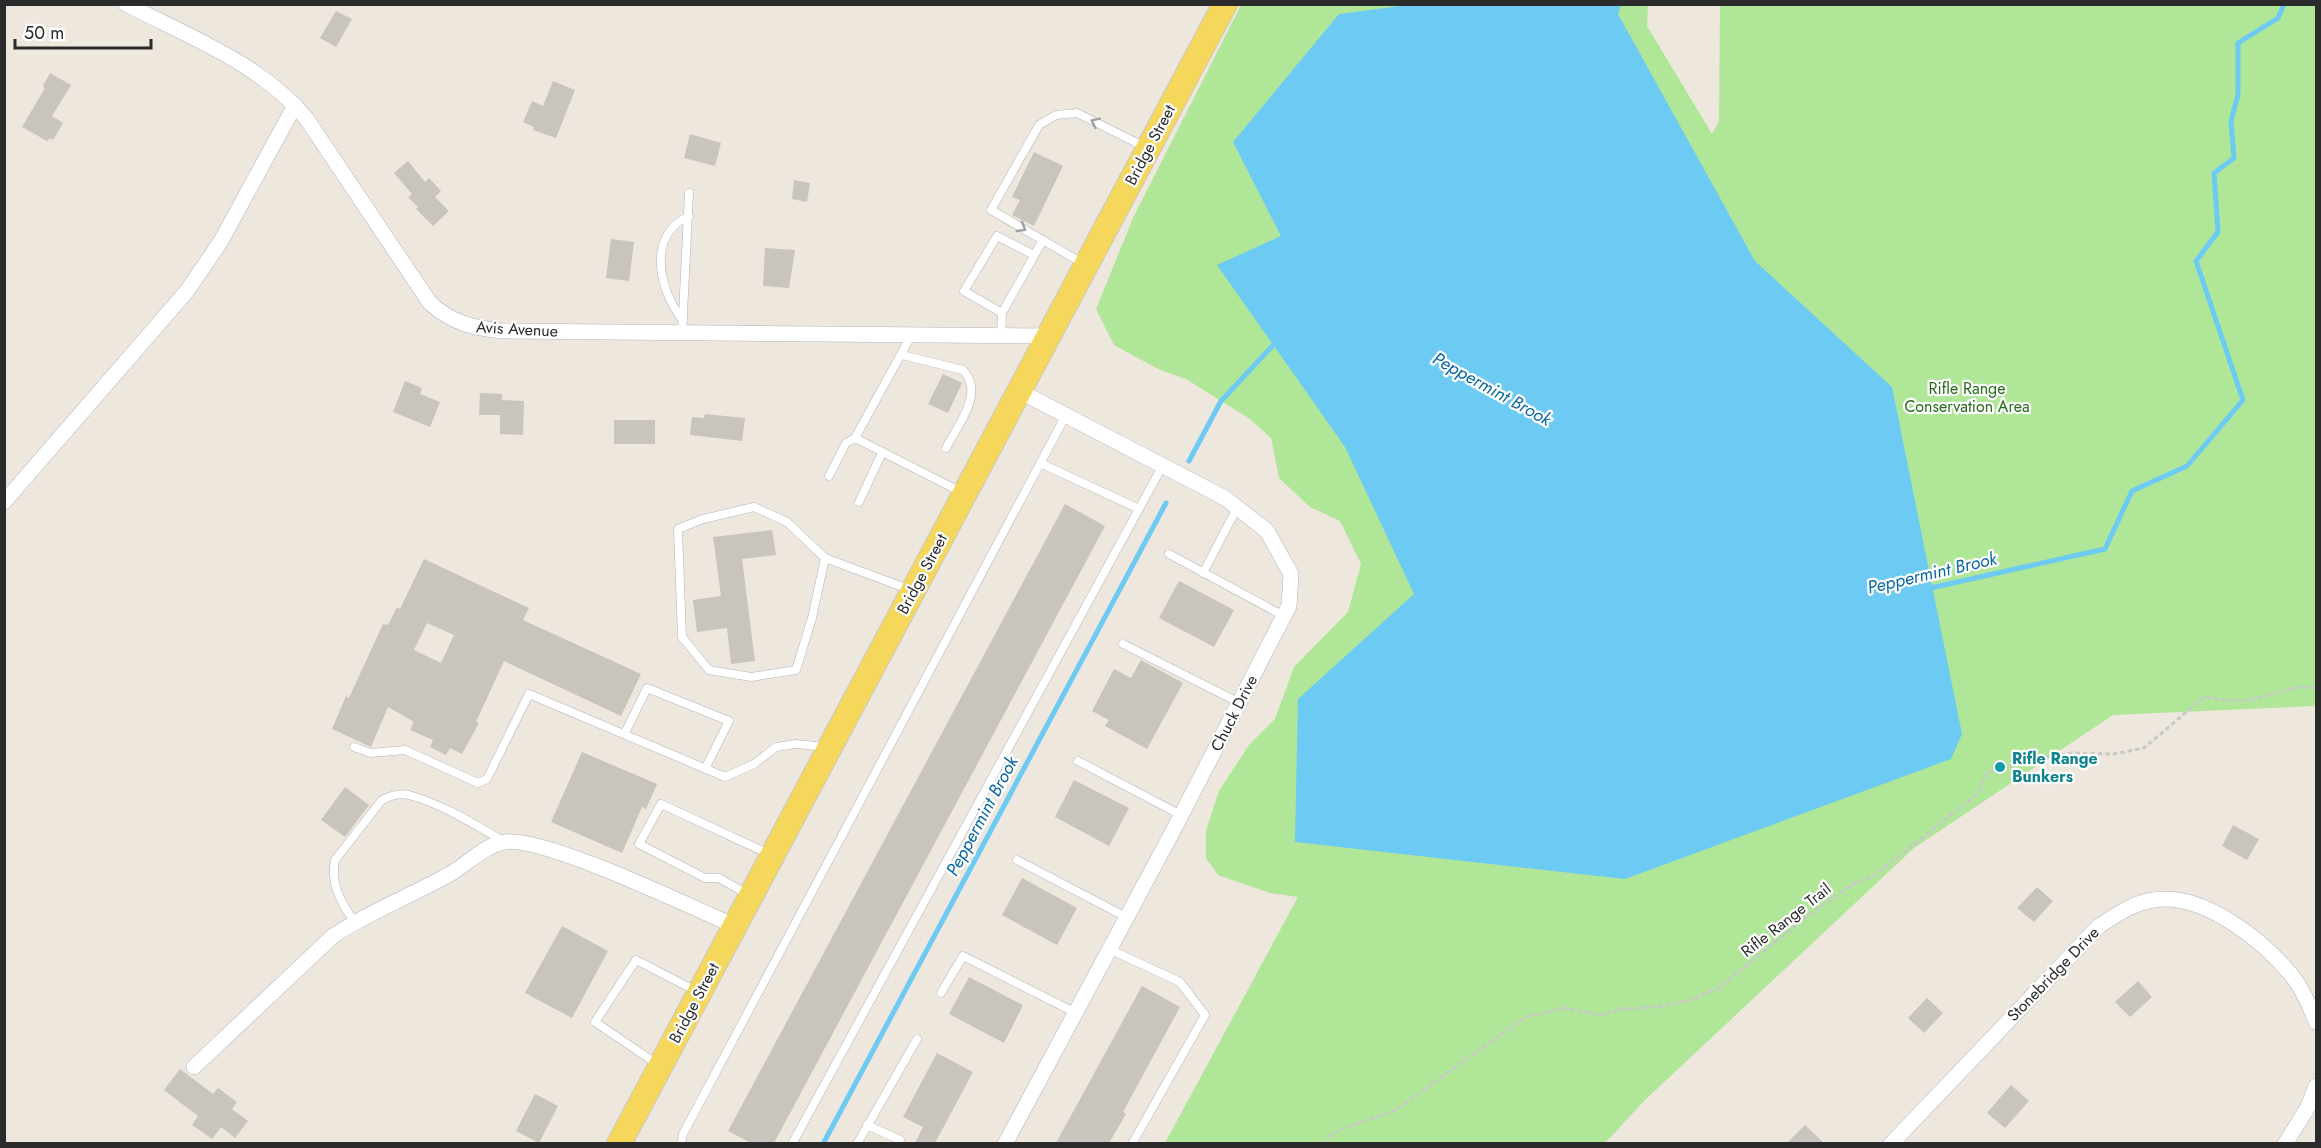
<svg xmlns="http://www.w3.org/2000/svg" width="2321" height="1148" font-family="Jost,sans-serif">
	<rect width="100%" height="100%" fill="#eee7dd"/>
	<polygon fill="#b0e698" points="1241,5 1648,5 1647,26 1712,134 1719,121 1720,5 2316,5 2316,706 2113,715 1914,848 1645,1100 1605,1143 1165,1143 1298,897 1270,893 1218,875 1206,858 1206,831 1219,791 1249,745 1275,719 1294,667 1348,612 1361,564 1340,521 1310,507 1279,478 1271,438 1250,419 1186,379 1158,369 1114,345 1096,309 1133,218"/>
	<polygon fill="#6dcaf3" points="1408,5 1621,5 1618,14 1755,261 1892,387 1962,734 1951,759 1625,879 1295,842 1298,699 1414,594 1345,447 1217,265 1281,236 1233,142 1339,14"/>
	<g fill="none" stroke-linecap="round" stroke-linejoin="round">
		<g stroke="#6dcaf3" stroke-width="5">
			<polyline points="1189,461 1221,401 1278,340"/>
			<polyline points="1926,589 2105,549 2132,491 2187,466 2243,400 2196,261 2218,232 2214,173 2234,158 2231,121 2238,95 2238,43 2278,18 2284,4"/>
			<polyline points="823,1144 1166,503"/>
		</g>
	</g>
	<g fill="#c9c4bd" fill-rule="evenodd">
		<polygon points="336,11 352,19 336,47 320,38"/>
		<polygon points="50,73 71,85 52,116 63,123 53,140 50,138 47,141 22,127 45,88 43,86"/>
		<polygon points="553,81 575,90 556,138 533,130 534,127 523,122 532,101 543,106"/>
		<polygon points="690,134 721,143 715,166 684,158"/>
		<polygon points="1034,152 1063,166 1034,226 1012,215 1020,200 1012,197"/>
		<polygon points="408,161 425,182 429,178 441,191 435,197 449,211 433,226 416,209 418,207 408,197 412,194 394,173"/>
		<polygon points="794,180 810,183 807,202 792,199"/>
		<polygon points="611,239 634,242 629,281 606,278"/>
		<polygon points="765,248 795,250 789,288 763,286"/>
		<polygon points="943,374 962,383 948,413 928,404"/>
		<polygon points="405,381 422,388 420,394 440,402 430,427 393,412"/>
		<polygon points="480,393 502,394 502,400 524,401 523,435 500,434 500,415 479,415"/>
		<polygon points="705,414 745,418 742,441 690,435 692,417 704,418"/>
		<rect x="614" y="420" width="41" height="24"/>
		<polygon points="1065,504 1105,526 774,1143 751,1143 728,1131"/>
		<polygon points="772,530 776,555 742,559 755,661 731,664 727,628 697,632 693,600 721,596 713,537"/>
		<path d="M424 559 529 608 523 620 641 674 621 716 504 661 476 722 479 723 462 754 450 748 446 755 430 747 433 740 410 730 414 722 388 707 371 747 332 729 346 696 349 698 383 624 388 625 397 607 400 609ZM427 623 454 635 441 663 414 650Z"/>
		<polygon points="1179,581 1234,610 1214,647 1159,618"/>
		<polygon points="1141,660 1183,683 1147,749 1105,726 1109,720 1092,711 1114,669 1131,678"/>
		<polygon points="582,752 657,784 646,809 642,807 622,853 551,822"/>
		<polygon points="1074,780 1129,808 1109,846 1055,817"/>
		<polygon points="345,787 369,805 345,837 321,820"/>
		<polygon points="2233,825 2259,839 2247,860 2222,846"/>
		<polygon points="1022,878 1077,908 1057,945 1002,915"/>
		<polygon points="2037,887 2053,901 2034,922 2017,908"/>
		<polygon points="562,926 608,951 572,1018 525,993"/>
		<polygon points="969,977 1023,1005 1004,1043 949,1014"/>
		<polygon points="2138,981 2152,997 2130,1017 2115,1002"/>
		<polygon points="1142,986 1180,1007 1123,1112 1126,1114 1109,1143 1056,1143"/>
		<polygon points="1927,998 1943,1013 1924,1033 1908,1018"/>
		<polygon points="937,1053 973,1072 935,1143 915,1143 923,1127 903,1117"/>
		<polygon points="180,1069 213,1094 218,1088 237,1102 232,1109 248,1121 235,1138 221,1127 212,1139 192,1125 198,1116 164,1090"/>
		<polygon points="2011,1085 2029,1101 2005,1128 1987,1113"/>
		<polygon points="535,1094 558,1106 539,1143 516,1131"/>
		<polygon points="1805,1125 1824,1143 1787,1143"/>
	</g>
	<g fill="none" stroke-linecap="round" stroke-linejoin="round">
		<defs>
			<g id="service">
				<polyline points="1084,264 991,210 1039,125 1056,115 1077,113 1147,148"/>
				<polyline points="1002,313 964,291 997,236 1034,255"/>
				<path d="M683 320C659 291 646 235 689 216"/>
				<polyline points="682,334 689,193"/>
				<polyline points="911,336 855,438 963,493"/>
				<polyline points="1001,336 1002,313 1043,240"/>
				<path d="M902 355 963 370C985 393 958 425 946 448"/>
				<polyline points="1040,463 1137,508"/>
				<polyline points="829,476 846,443 855,438"/>
				<polyline points="859,502 882,453"/>
				<polyline points="1169,554 1284,616"/>
				<polyline points="825,558 812,618 796,670 751,677 709,670 682,637 678,529 703,519 754,507 787,522 825,558 911,590"/>
				<polyline points="1203,573 1237,508"/>
				<polyline points="1123,644 1240,703"/>
				<polyline points="625,733 647,688 729,721 705,769"/>
				<polyline points="354,747 371,753 405,750 478,783 487,779 529,694 725,777 754,764 776,747 796,744 826,747"/>
				<polyline points="1078,761 1181,815"/>
				<polyline points="1017,860 1126,917"/>
				<polyline points="747,894 719,878 705,878 639,844 661,804 769,854"/>
				<path d="M354 922C341 901 330 885 335 860L382 800C390 796 400 793 409 795 442 804 474 824 503 841"/>
				<polyline points="1109,949 1180,982 1205,1015 1132,1144"/>
				<polyline points="941,993 963,956 1074,1012"/>
				<polyline points="657,1064 595,1022 636,960 698,992"/>
				<polyline points="867,1125 900,1140"/>
				<polyline points="681,1144 683,1134 1066,415"/>
				<polyline points="792,1144 1163,465"/>
				<polyline points="857,1144 917,1039"/>
			</g>
			<g id="minor">
				<path d="M126 4C189 37 260 63 306 118L430 303C452 323 473 328 502 331L1048 336"/>
				<polyline points="4,502 187,291 221,241 295,105"/>
				<path d="M194 1067 333 936C370 911 411 896 450 874 468 864 484 845 505 842 544 836 691 907 735 926"/>
				<polyline points="1005,1144 1173,831 1289,606 1291,574 1267,531 1225,498 1019,391"/>
				<path d="M1891 1144 2099 926C2116 915 2133 903 2153 900 2203 892 2263 940 2293 977 2303 990 2310 1006 2316 1022"/>
				<polyline points="2285,1144 2308,1107 2316,1086"/>
			</g>
			<polyline id="primary" points="619,1144 1225,4"/>
		</defs>
		<use href="#service" stroke="#b1b3bf" stroke-width="9"/>
		<use href="#minor" stroke="#b1b3bf" stroke-width="16"/>
		<use href="#primary" stroke="#c8c8c8" stroke-width="26"/>
		<path stroke="#c8c8c8" stroke-width="3" stroke-dasharray="4.5 3" stroke-linecap="butt" d="M1326 1144 1330 1136 1339 1130 1396 1110 1525 1017 1566 1008 1600 1015 1622 1009 1657 1007 1690 1000 1717 989 1810 914 1853 884 1875 875 1970 800 1979 792 1986 773 2041 758 2073 753 2114 754 2144 748 2204 697C2218 699 2232 702 2247 700 2271 697 2290 684 2316 688"/>
		<use href="#service" stroke="#fff" stroke-width="8"/>
		<use href="#minor" stroke="#fff" stroke-width="15"/>
		<use href="#primary" stroke="#f5d75b" stroke-width="24"/>
	</g>
	<defs><path id="oneway-chevron" d="M-2-3.5L2.5 0L-2 3.5" fill="none" stroke-width="1.6" stroke-linecap="round" stroke-linejoin="round" transform="scale(1.5)"/></defs>
	<g stroke="#a0a0a0">
		<use href="#oneway-chevron" transform="translate(1095 122) rotate(-154)"/>
		<use href="#oneway-chevron" transform="translate(1022 228) rotate(30)"/>
	</g>
	<circle fill="#0f9aa8" stroke="#fff" stroke-width="2" cx="2000" cy="767" r="6"/>
	<g text-anchor="middle" dominant-baseline="central" stroke-width="4.5" stroke-linejoin="round" paint-order="stroke">
		<g font-size="16" fill="#2b2b2b" stroke="#fff">
			<text transform="translate(1150 145) rotate(-62)">Bridge Street</text>
			<text transform="translate(517 329) rotate(3)">Avis Avenue</text>
			<text transform="translate(922 574) rotate(-62)">Bridge Street</text>
			<text transform="translate(1234 713) rotate(-63)">Chuck Drive</text>
			<text transform="translate(1786 920) rotate(-38)">Rifle Range Trail</text>
			<text transform="translate(2053 974) rotate(-46)">Stonebridge Drive</text>
			<text transform="translate(694 1003) rotate(-62)">Bridge Street</text>
		</g>
		<g font-size="16" fill="#266c18" stroke="#fff">
			<text x="1967" y="388">Rifle Range<tspan x="1967" dy="18">Conservation Area</tspan></text>
		</g>
		<g font-size="16" font-weight="bold" fill="#0d838f" stroke="#fff" text-anchor="start">
			<text x="2012" y="758">Rifle Range<tspan x="2012" dy="18">Bunkers</tspan></text>
		</g>
		<g font-size="18" font-style="italic" fill="#0968a2" stroke="#fff">
			<text transform="translate(1492 389) rotate(29)">Peppermint Brook</text>
			<text transform="translate(1932 573) rotate(-13)">Peppermint Brook</text>
			<text transform="translate(982 816) rotate(-62)">Peppermint Brook</text>
		</g>
	</g>
	<rect width="2321" height="1148" fill="none" stroke="#2b2b2b" stroke-width="12"/>
	<path d="M15 39v9h136v-9" fill="none" stroke="#2b2b2b" stroke-width="3"/>
	<text x="24" y="39" font-size="18" fill="#2b2b2b" stroke="#ffffff" stroke-width="4.5" paint-order="stroke">50 m</text>
</svg>
